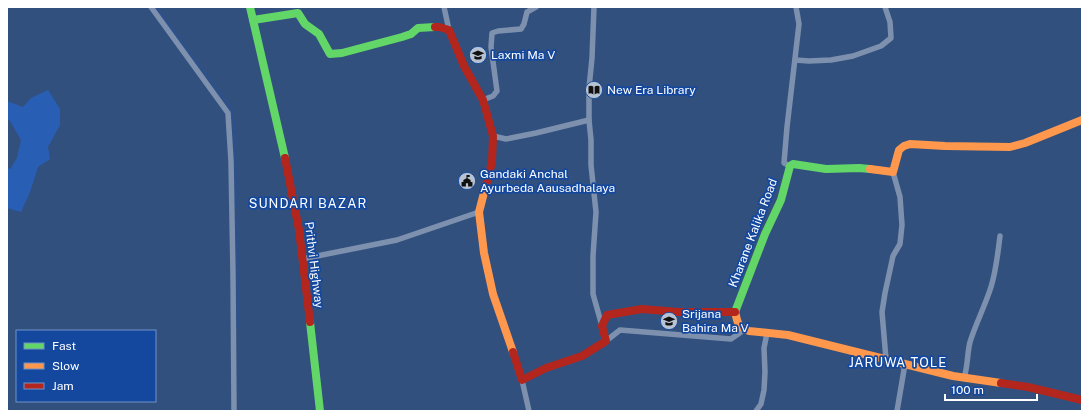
<svg xmlns="http://www.w3.org/2000/svg" width="1089" height="418" font-family="'Public Sans',sans-serif">
	<rect width="100%" height="100%" fill="#32507e"/>
	<polygon fill="#285fb4" points="48,90 60,109 60,125 48,147 50,159 38,167 30,192 21,212 7,208 7,168 10,169 17,158 21,140 10,121 7,119 7,101 23,107 31,98"/>
	<g fill="none" stroke-linecap="round" stroke-linejoin="round">
		<g stroke="#2c5190" stroke-width="2">
			<polyline points="156,7 182,43 231,108 235,127 236,208"/>
			<polyline points="237,218 238,326"/>
		</g>
		<g stroke="#7d91af" stroke-width="5.5">
			<polyline points="151,7 228,113 231,161 233,274 234,411"/>
			<polyline points="444,7 449,30"/>
			<polyline points="594,7 592,58 589,88 589,120 591,140 591,165 596,212 593,256 593,294 602,326"/>
			<polyline points="795,60 809,61 831,60 853,56 881,46 891,38 890,22 885,7"/>
			<polyline points="483,100 493,96 497,91 491,47 492,33 498,31 521,29 524,24 527,12 536,7"/>
			<polyline points="493,136 506,139 536,133 589,120"/>
			<polyline points="790,166 784,163 787,127 799,24 796,7"/>
			<polyline points="302,259 397,240 479,212"/>
			<polyline points="606,341 620,330 731,339 744,330"/>
			<polyline points="886,359 882,312 885,293 893,256 900,244 902,225 900,197 893,172"/>
			<path d="M964 378C968 366 967 354 970 342 976 323 985 306 991 287 996 271 998 253 1000 236"/>
			<polyline points="522,380 529,411"/>
			<polyline points="756,411 761,404 764,390 765,372 764,348 767,333"/>
			<polyline points="897,411 905,364"/>
		</g>
		<g stroke="#63d668" stroke-width="8">
			<polyline points="250,7 285,158"/>
			<polyline points="253,20 298,13 305,24 319,34 330,54 342,53 402,37 411,34 418,28 435,27"/>
			<polyline points="735,312 765,234 781,200 790,166 793,164 826,169 859,168 870,169"/>
			<polyline points="310,322 320,411"/>
		</g>
		<g stroke="#ff974d" stroke-width="8">
			<polyline points="870,169 893,172 899,150 904,146 910,144 945,146 1010,147 1025,143 1082,120"/>
			<polyline points="486,185 479,212 484,253 493,294 513,352"/>
			<path d="M735 312C738 323 737 327 749 331L788 335 953 376 1001 383"/>
		</g>
		<g stroke="#b3261e" stroke-width="8">
			<polyline points="435,27 439,27 449,30 464,66 483,100 493,136 492,162 486,185"/>
			<polyline points="285,158 299,230 310,322"/>
			<polyline points="513,352 522,380 546,368 582,356 606,341 602,326 607,315 642,309 678,312 735,312"/>
			<polyline points="1001,383 1028,387 1082,400"/>
		</g>
	</g>
	<defs>
		<symbol id="school-disc" viewBox="-11 -11 22 22"><circle r="9.5" fill="#b7c2d2" stroke="#13489e"/><path d="M0-5L7-2L0 1L-7-2ZM-4 1L0 2.5L4 1V4Q0 6-4 4Z" fill="#111"/></symbol>
		<symbol id="library-disc" viewBox="-11 -11 22 22"><circle r="9.5" fill="#b7c2d2" stroke="#13489e"/><path d="M-6-4Q-3-5.5-.7-3.5V5Q-3 3-6 4ZM6-4Q3-5.5 .7-3.5V5Q3 3 6 4Z" fill="#111"/></symbol>
		<symbol id="civic-disc" viewBox="-11 -11 22 22"><circle r="9.5" fill="#b7c2d2" stroke="#13489e"/><path d="M-.6-6.5H3V-4.5H.6V-3L4-1V1h2V6H-6V1h2V-1L-.6-3ZM-1.2 2.5V6h2.4V2.5Z" fill="#111"/></symbol>
	</defs>
	<g fill-rule="evenodd">
		<use href="#school-disc" x="468" y="45" width="20" height="20"/>
		<use href="#library-disc" x="584" y="80" width="20" height="20"/>
		<use href="#civic-disc" x="457" y="171" width="20" height="20"/>
		<use href="#school-disc" x="659" y="311" width="20" height="20"/>
	</g>
	<g text-anchor="middle" dominant-baseline="central" stroke-width="3.5" stroke-linejoin="round" paint-order="stroke">
		<g font-size="12" fill="#fff" stroke="#13489e" text-anchor="start">
			<text x="491" y="55">Laxmi Ma V</text>
			<text x="607" y="90">New Era Library</text>
			<text x="480" y="174">Gandaki Anchal<tspan x="480" dy="14">Ayurbeda Aausadhalaya</tspan></text>
			<text x="682" y="314">Srijana<tspan x="682" dy="14">Bahira Ma V</tspan></text>
		</g>
		<g font-size="12" fill="#fff" stroke="#13489e">
			<text transform="translate(753 233) rotate(-69)">Kharane Kalika Road</text>
			<text transform="translate(314 265) rotate(83)">Prithvi Highway</text>
		</g>
		<g font-size="13" letter-spacing="1" fill="#fff" stroke="#13489e">
			<text x="308" y="203">SUNDARI BAZAR</text>
			<text x="898" y="362">JARUWA TOLE</text>
		</g>
	</g>
	<rect width="1089" height="418" fill="none" stroke="#ffffff" stroke-width="16"/>
	<rect x="16" y="330" width="140" height="72" fill="#13489e" stroke="#7191c5"/>
	<rect x="24" y="343" width="20" height="6" fill="#63d668" stroke="#7191c5"/>
	<text x="52" y="350" font-size="12" fill="#ffffff">Fast</text>
	<rect x="24" y="363" width="20" height="6" fill="#ff974d" stroke="#7191c5"/>
	<text x="52" y="370" font-size="12" fill="#ffffff">Slow</text>
	<rect x="24" y="383" width="20" height="6" fill="#b3261e" stroke="#7191c5"/>
	<text x="52" y="390" font-size="12" fill="#ffffff">Jam</text>
	<path d="M945 394v6h92v-6" fill="none" stroke="#ffffff" stroke-width="2"/>
	<text x="951" y="394" font-size="12" fill="#ffffff" stroke="#13489e" stroke-width="3" paint-order="stroke">100 m</text>
</svg>
